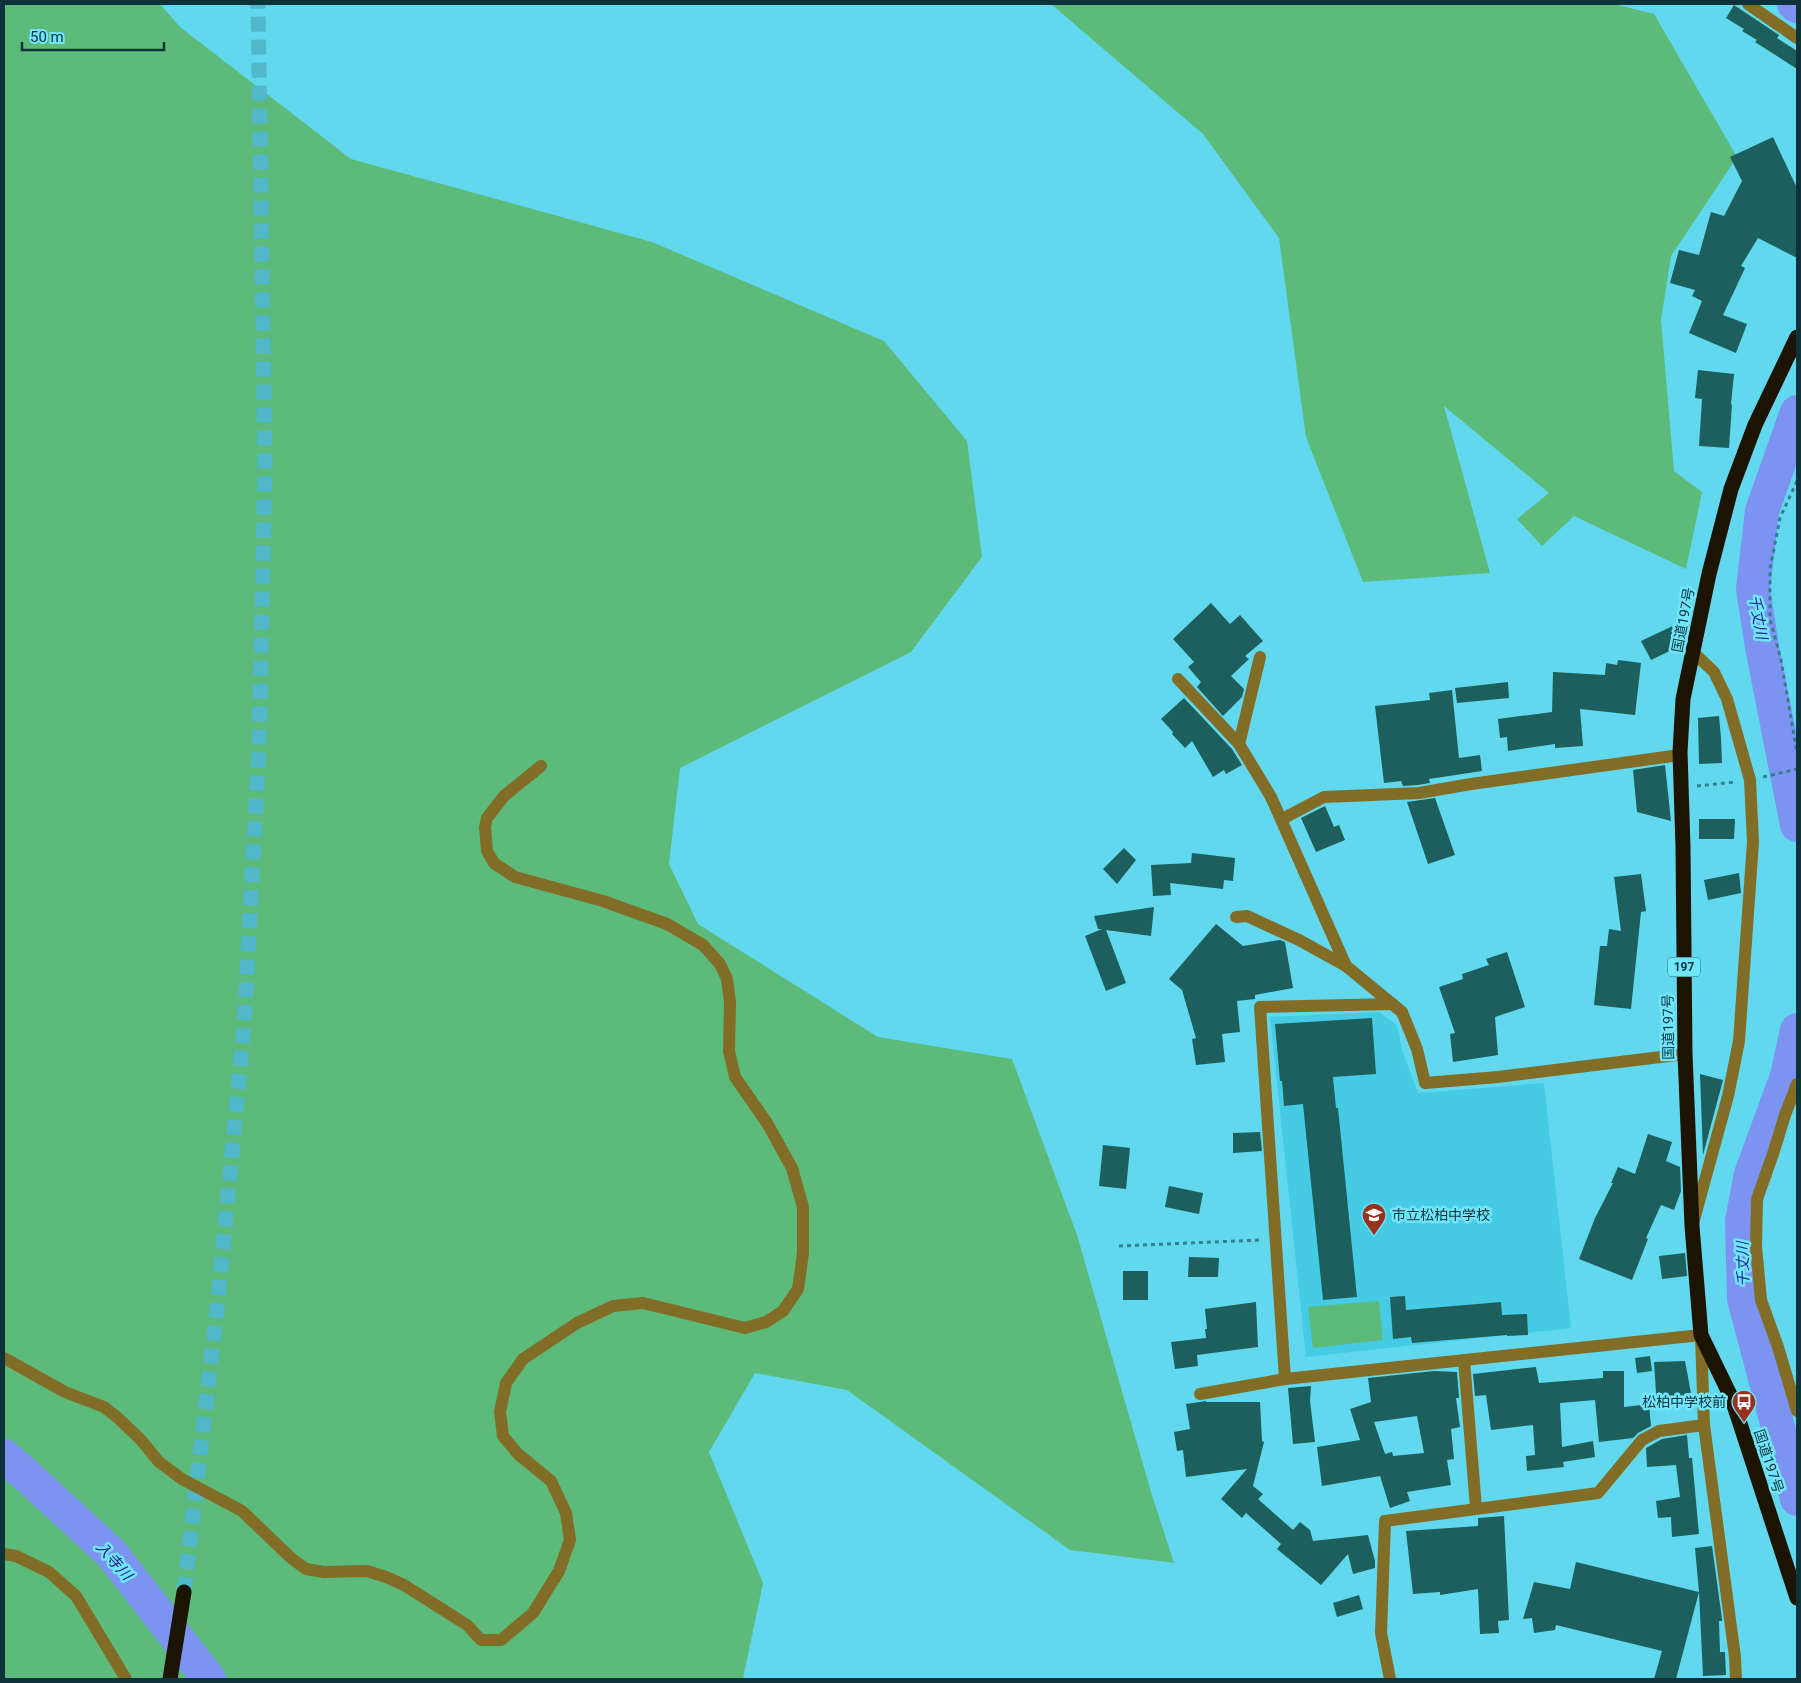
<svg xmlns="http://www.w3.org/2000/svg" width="1801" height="1683" font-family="Roboto,'Noto Sans JP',sans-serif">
	<rect width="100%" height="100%" fill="#62d8ee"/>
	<polygon fill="#45cce4" points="1379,1012 1397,1025 1402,1050 1418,1093 1544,1083 1571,1328 1306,1357 1270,1017"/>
	<g fill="#5cbb7a">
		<polygon points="4,4 160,4 180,27 351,159 652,242 884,341 967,441 982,557 911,652 680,768 669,864 698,924 878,1037 1012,1059 1077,1235 1151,1492 1174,1563 1070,1550 847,1390 755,1373 709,1452 763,1583 743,1679 4,1679"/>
		<polygon points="1051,4 1614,4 1654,14 1737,157 1671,256 1661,320 1674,471 1702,492 1686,569 1574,516 1542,546 1517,519 1549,493 1444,406 1490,573 1363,582 1306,437 1279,238 1203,134"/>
		<polygon points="1379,1301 1383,1340 1313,1348 1308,1307"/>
	</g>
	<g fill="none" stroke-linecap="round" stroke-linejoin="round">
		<g stroke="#7c93f2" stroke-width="34">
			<polyline points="1794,4 1797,6"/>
			<polyline points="1797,412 1762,511 1753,589 1762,647 1797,825"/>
			<polyline points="1797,1030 1787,1076 1751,1174 1742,1221 1744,1299 1797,1499"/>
			<polyline points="4,1456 25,1474 111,1553 209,1679"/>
		</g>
	</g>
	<g fill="#1c5f5d" fill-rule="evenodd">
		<polygon points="1734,5 1779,35 1777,38 1797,51 1797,69 1755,42 1757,40 1742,31 1744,29 1726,18"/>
		<polygon points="1773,137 1797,188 1797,258 1758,238 1741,266 1745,268 1723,315 1747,324 1736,353 1689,333 1702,301 1692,296 1695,290 1670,283 1679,250 1699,255 1711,212 1724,216 1742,181 1730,157"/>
		<polygon points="1698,370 1734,374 1731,404 1732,405 1729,448 1699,446 1702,399 1695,398"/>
		<polygon points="1211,603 1230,624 1240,615 1263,641 1245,656 1249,659 1231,676 1244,689 1242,697 1223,716 1197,687 1201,682 1188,667 1194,662 1173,639"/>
		<polygon points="1681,622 1680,646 1651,660 1641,641"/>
		<polygon points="1618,660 1641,663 1635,715 1580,709 1583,746 1555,748 1555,744 1508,751 1507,737 1500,738 1498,719 1552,712 1553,672 1605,675 1606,663 1617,665"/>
		<polygon points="1508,682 1509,698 1457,703 1455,688"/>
		<polygon points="1452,690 1459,758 1480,755 1482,771 1429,779 1430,783 1418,785 1403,786 1401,781 1384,783 1375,706 1430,700 1429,693"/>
		<polygon points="1184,698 1232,749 1242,765 1226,774 1224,770 1213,777 1192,741 1185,748 1172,734 1173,732 1161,719"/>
		<polygon points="1719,716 1721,738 1722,763 1699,764 1698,718"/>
		<polygon points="1665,765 1671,821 1637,812 1633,770"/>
		<polygon points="1435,798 1455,855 1428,864 1407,802"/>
		<polygon points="1325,806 1334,827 1339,825 1345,840 1316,852 1301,818"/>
		<polygon points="1699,819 1735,819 1734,839 1699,839"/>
		<polygon points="1124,848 1136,860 1117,884 1103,869"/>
		<polygon points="1192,853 1235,858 1233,881 1224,880 1223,889 1170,883 1171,895 1153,896 1151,865 1191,863"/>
		<polygon points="1739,873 1741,893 1708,900 1704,880"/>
		<polygon points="1641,874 1646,911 1641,912 1631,1009 1594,1005 1600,946 1607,946 1609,929 1621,931 1614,877"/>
		<polygon points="1154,907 1151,936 1106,930 1126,983 1106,991 1085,936 1102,929 1098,929 1094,916"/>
		<polygon points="1216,924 1243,946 1280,940 1285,942 1293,988 1255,995 1255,999 1237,1001 1240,1032 1222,1034 1225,1062 1196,1065 1192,1039 1196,1038 1182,990 1169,979"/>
		<polygon points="1507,952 1525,1007 1495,1017 1498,1055 1453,1062 1450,1034 1455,1033 1439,987 1463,979 1462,974 1489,965 1486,959"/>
		<polygon points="1372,1018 1376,1074 1333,1077 1336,1108 1338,1108 1357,1297 1323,1300 1303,1104 1284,1106 1282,1081 1280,1081 1275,1024"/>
		<polygon points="1700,1074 1723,1080 1703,1155"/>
		<polygon points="1260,1132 1262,1151 1233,1153 1233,1133"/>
		<polygon points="1648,1134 1672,1142 1666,1161 1680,1167 1681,1191 1674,1210 1661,1205 1646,1238 1648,1239 1632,1280 1579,1259 1595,1218 1613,1183 1611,1183 1618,1167 1635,1174"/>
		<polygon points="1103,1145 1130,1148 1126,1189 1099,1186"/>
		<polygon points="1169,1186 1203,1193 1199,1214 1165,1207"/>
		<polygon points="1685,1253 1687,1276 1662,1279 1659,1256"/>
		<polygon points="1189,1257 1219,1258 1218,1277 1188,1277"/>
		<rect x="1123" y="1271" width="25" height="29"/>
		<polygon points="1405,1296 1406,1310 1501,1302 1502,1315 1527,1314 1528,1335 1507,1336 1507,1335 1412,1343 1411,1337 1393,1339 1390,1297"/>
		<polygon points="1256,1302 1258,1347 1197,1355 1198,1366 1175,1369 1171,1342 1206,1338 1205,1329 1207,1329 1205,1309"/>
		<polygon points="1650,1356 1652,1371 1637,1373 1635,1358"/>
		<polygon points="1685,1361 1693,1404 1657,1408 1654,1362"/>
		<polygon points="1536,1367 1539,1383 1603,1378 1603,1371 1624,1371 1624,1407 1649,1404 1651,1426 1638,1433 1633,1438 1599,1442 1595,1400 1560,1403 1562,1447 1593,1441 1595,1457 1563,1462 1564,1467 1527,1471 1526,1456 1535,1455 1533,1425 1491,1430 1486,1395 1475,1396 1473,1374"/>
		<path d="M1434 1371 1457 1372 1459 1398H1456L1460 1427 1451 1429 1454 1459 1447 1460 1451 1485 1407 1492 1410 1501 1390 1508 1380 1476 1322 1486 1317 1447 1360 1440 1350 1409 1371 1402 1368 1378ZM1417 1416 1424 1453 1393 1456 1392 1452 1385 1454 1374 1422Z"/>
		<polygon points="1311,1386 1310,1401 1315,1442 1293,1444 1288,1388"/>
		<polygon points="1206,1401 1206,1402 1260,1402 1262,1441 1264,1442 1253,1486 1263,1494 1258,1499 1293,1530 1300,1522 1310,1530 1313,1541 1368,1535 1375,1561 1375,1568 1353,1574 1348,1554 1321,1585 1277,1549 1281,1544 1246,1513 1242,1518 1221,1499 1247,1469 1186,1477 1183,1450 1177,1451 1174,1432 1190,1429 1186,1404"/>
		<polygon points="1687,1435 1689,1458 1692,1458 1699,1534 1672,1537 1671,1517 1658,1518 1656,1501 1680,1497 1676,1465 1647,1467 1646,1448 1662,1439"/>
		<polygon points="1504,1516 1509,1620 1498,1621 1499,1633 1480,1634 1478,1589 1440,1595 1440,1592 1413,1594 1406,1531 1478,1526 1478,1518"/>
		<polygon points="1712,1546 1722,1619 1722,1621 1719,1621 1720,1652 1725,1652 1726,1675 1703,1676 1699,1592 1676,1679 1654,1679 1662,1651 1556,1625 1555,1630 1534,1633 1532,1618 1523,1619 1534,1582 1570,1589 1576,1562 1699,1592 1695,1548"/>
		<polygon points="1359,1595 1363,1609 1337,1617 1333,1603"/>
	</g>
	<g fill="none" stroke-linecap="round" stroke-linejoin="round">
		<polyline stroke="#51b7ca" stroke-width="15" stroke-dasharray="15 8" stroke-linecap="butt" points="184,1592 217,1310 244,1027 259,748 265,467 258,4"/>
		<g stroke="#347f8d" stroke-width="3" stroke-dasharray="4 4" stroke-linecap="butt">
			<polyline points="1797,481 1780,518 1770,569 1770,619 1781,660 1797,753"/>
			<polyline points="1763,777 1797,769"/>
			<polyline points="1697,786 1735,782"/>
			<polyline points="1119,1246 1260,1240"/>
		</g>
		<g stroke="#826d27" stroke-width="12">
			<polyline points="1748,4 1797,38"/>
			<polyline points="1694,653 1714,672 1727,699 1750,780 1753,842 1739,1041 1728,1096 1694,1220"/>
			<polyline points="1260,657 1239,744 1271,797 1346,966"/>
			<polyline points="1178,679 1239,744"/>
			<polyline points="1282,819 1324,797 1419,793 1471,784 1680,755"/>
			<polyline points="1236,917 1247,916 1299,940 1346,966 1402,1012 1417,1049 1425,1083 1498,1077 1685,1054"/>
			<polyline points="1797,1084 1785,1115 1773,1154 1757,1199 1756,1246 1761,1300 1778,1347 1797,1411"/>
			<polyline points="4,1358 65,1392 104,1407 117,1417 141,1440 159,1462 182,1479 242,1511 291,1558 306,1569 324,1572 367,1571 386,1577 404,1585 467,1625 481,1640 501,1640 533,1613 559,1571 570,1540 566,1513 551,1481 518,1454 503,1436 500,1412 506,1383 523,1359 577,1323 613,1306 643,1303 745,1328 766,1322 783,1311 798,1289 803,1253 803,1207 792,1168 767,1123 735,1077 729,1051 730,1002 727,979 720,964 703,945 667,924 603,901 515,877 494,863 487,851 485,827 487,818 504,796 541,766"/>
			<polyline points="1464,1360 1476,1508"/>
			<polyline points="1285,1379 1260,1007 1393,1004"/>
			<polyline points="1200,1394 1285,1379 1701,1335 1704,1425 1735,1657 1736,1679"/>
			<polyline points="4,1554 16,1556 49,1572 76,1596 126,1679"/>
			<polyline points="1390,1679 1381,1633 1385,1521 1598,1493 1642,1440 1659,1431 1704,1425"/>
		</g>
		<g stroke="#1c1400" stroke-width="15">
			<polyline points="1797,337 1755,425 1731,489 1709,574 1683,699 1680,752 1683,847 1685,1054 1692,1226 1701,1335 1732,1399 1797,1598"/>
			<polyline points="170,1679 184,1592"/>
		</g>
	</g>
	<defs>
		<symbol id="school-pin" viewBox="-11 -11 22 30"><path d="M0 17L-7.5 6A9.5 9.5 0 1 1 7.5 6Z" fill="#9a301e" stroke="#70e5fb"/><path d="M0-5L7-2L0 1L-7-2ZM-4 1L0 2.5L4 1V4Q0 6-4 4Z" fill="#fff"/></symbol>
		<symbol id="bus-pin" viewBox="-11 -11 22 30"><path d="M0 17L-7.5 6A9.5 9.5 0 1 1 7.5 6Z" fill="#9a301e" stroke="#70e5fb"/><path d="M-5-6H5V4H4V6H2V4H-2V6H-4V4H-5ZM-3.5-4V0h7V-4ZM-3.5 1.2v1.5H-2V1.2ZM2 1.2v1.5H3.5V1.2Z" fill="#fff"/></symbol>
	</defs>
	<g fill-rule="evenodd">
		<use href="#school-pin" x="1360" y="1201" width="28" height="38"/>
		<use href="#bus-pin" x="1730" y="1388" width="28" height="38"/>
	</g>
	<g text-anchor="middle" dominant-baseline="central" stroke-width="5" stroke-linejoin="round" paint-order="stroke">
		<rect fill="#70e5fb" stroke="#2a6874" stroke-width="1" x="1668" y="957.5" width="32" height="19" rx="4"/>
		<g font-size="12" font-weight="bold" fill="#0c333a">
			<text x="1684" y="967">197</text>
		</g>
		<g font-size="14" fill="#0c333a" stroke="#70e5fb">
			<text transform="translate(1683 620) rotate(-79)">国道197号</text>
			<text transform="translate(1668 1027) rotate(-91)">国道197号</text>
			<text transform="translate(1769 1461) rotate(72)">国道197号</text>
		</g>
		<g font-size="14" fill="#0c333a" stroke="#70e5fb" text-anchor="start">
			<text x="1392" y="1215">市立松柏中学校</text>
			<text x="1726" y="1402" text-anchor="end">松柏中学校前</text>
		</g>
		<g font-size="15" font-style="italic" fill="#1f208d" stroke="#70e5fb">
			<text transform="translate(1758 617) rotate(80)">千丈川</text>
			<text transform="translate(1743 1264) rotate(-91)">千丈川</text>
			<text transform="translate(114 1561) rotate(48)">入寺川</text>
		</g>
	</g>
	<rect width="1801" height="1683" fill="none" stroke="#0c333a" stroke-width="10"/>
	<path d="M22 42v8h142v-8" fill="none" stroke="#0c333a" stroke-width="2.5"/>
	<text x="30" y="42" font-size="15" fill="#0c333a" stroke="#70e5fb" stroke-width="4" paint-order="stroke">50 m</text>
</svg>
